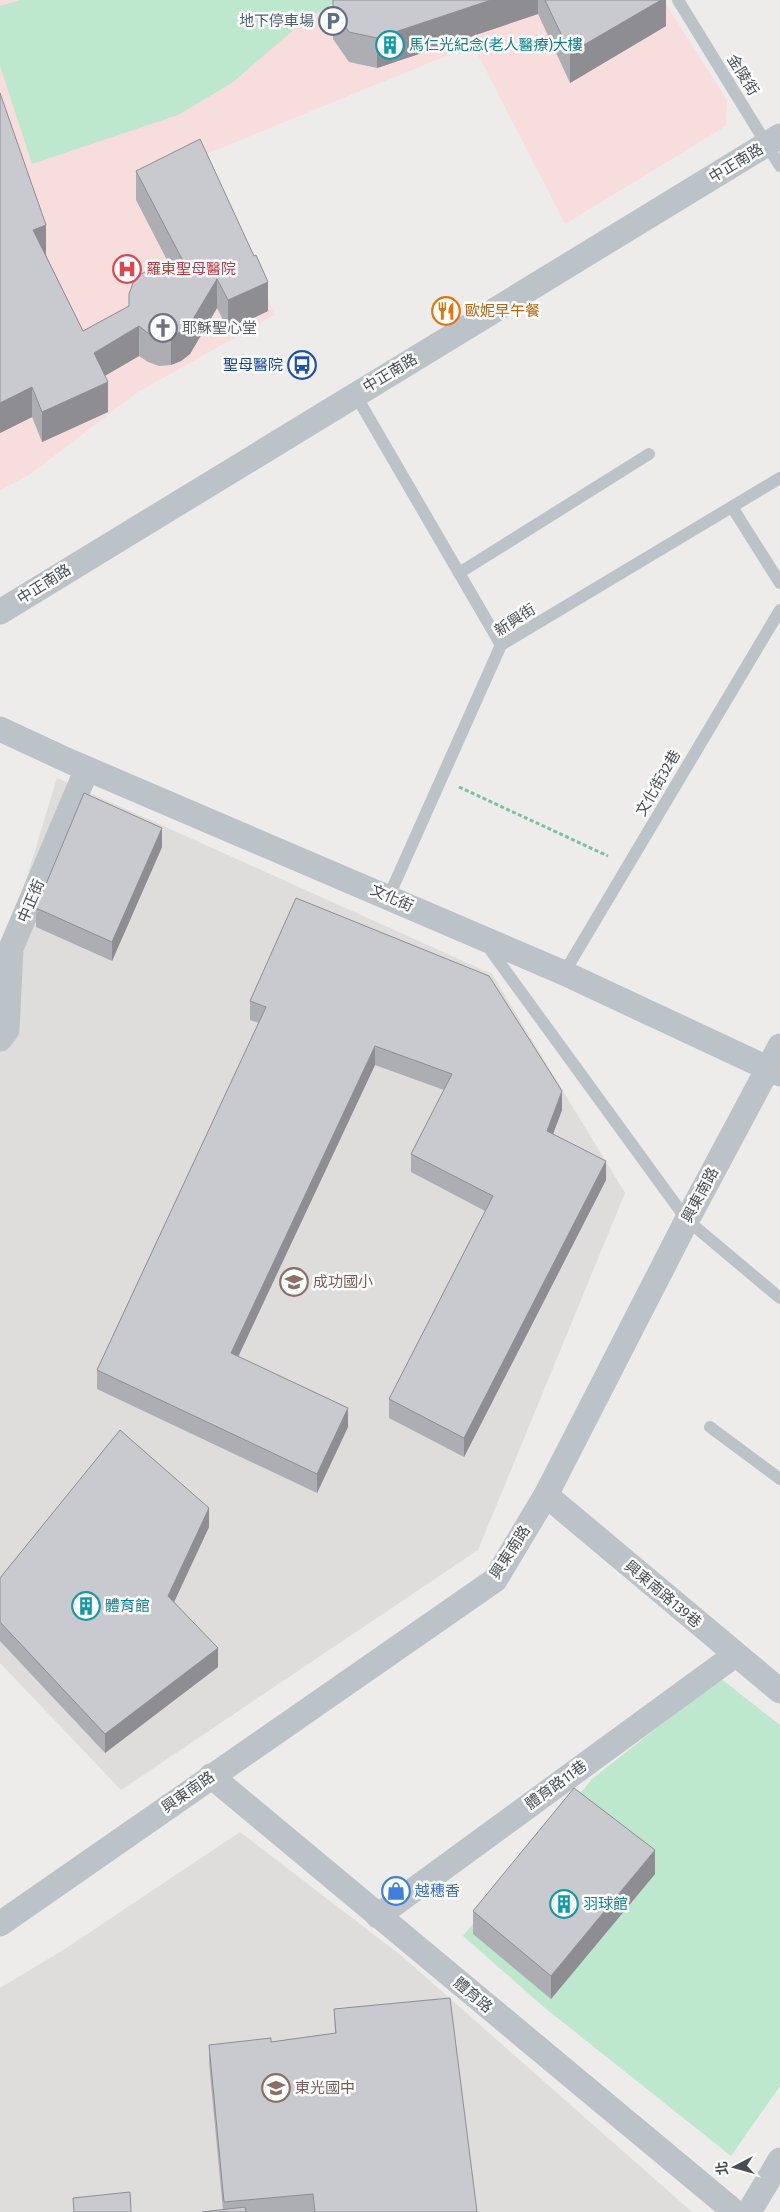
<svg xmlns="http://www.w3.org/2000/svg" width="780" height="2212" font-family="'Fira Sans Condensed','Noto Sans TC',sans-serif">
	<rect width="100%" height="100%" fill="#eeebeb"/>
	<g fill="#dfdcdc">
		<polygon points="57,778 492,974 625,1193 478,1550 121,1790 0,1663 0,965"/>
		<polygon points="240,1832 403,1957 692,2212 0,2212 0,1988 68,1947"/>
	</g>
	<polygon fill="#f7dedc" points="0,0 663,0 727,100 726,126 565,224 473,45 199,157 275,315 138,392 29,475 0,490"/>
	<g fill="#bde8ce">
		<polygon points="20,0 337,0 337,1 304,21 232,83 178,115 32,164 0,66 0,6"/>
		<polygon points="720,1678 780,1725 780,2086 731,2156 545,2008 463,1936 592,1779"/>
	</g>
	<g fill="none" stroke-linecap="round" stroke-linejoin="round">
		<polyline stroke="#79c29e" stroke-width="3" stroke-dasharray="4 2.5" stroke-linecap="butt" points="459,787 608,856"/>
		<g stroke="#bbc3c9" stroke-width="12">
			<polyline points="678,0 780,166"/>
			<polyline points="355,394 501,645"/>
			<polyline points="732,507 780,583"/>
			<polyline points="459,573 649,454"/>
			<polyline points="389,896 501,645 780,478"/>
			<polyline points="486,944 687,1220 780,1298"/>
			<polyline points="564,973 780,610"/>
			<polyline points="710,1427 780,1479"/>
		</g>
		<g stroke="#bbc3c9" stroke-width="25">
			<polyline points="0,612 780,136"/>
			<polyline points="0,729 69,761 564,973 780,1074"/>
			<polyline points="0,1039 7,1030 11,948 87,769"/>
			<polyline points="546,1495 780,1691"/>
			<polyline points="211,1776 735,2212"/>
			<polyline points="378,1916 735,1655"/>
			<polyline points="0,1924 495,1580 546,1495 687,1220 780,1046"/>
			<polyline points="749,2212 780,2160"/>
		</g>
	</g>
	<g fill="#adaeb3">
		<polygon points="333,0 666,0 666,26 570,83 538,14 377,68 349,62 333,39"/>
		<polygon points="0,93 46,255 83,331 129,306 169,264 136,200 136,171 268,311 228,330 217,308 190,354 181,361 171,365 159,366 148,362 139,356 105,376 108,412 42,442 32,417 0,433"/>
		<polygon points="162,847 112,961 36,927 36,908"/>
		<polygon points="250,1001 562,1110 553,1134 606,1180 464,1457 389,1418 389,1399 485,1211 411,1172 411,1154 444,1090 375,1065 238,1356 348,1427 317,1493 97,1389 97,1370 259,1023 250,1020"/>
		<polygon points="209,1527 174,1602 218,1667 105,1753 0,1641 0,1578"/>
		<polygon points="655,1874 551,1999 473,1934 473,1911"/>
		<polygon points="334,2009 477,2212 202,2212 223,2210 209,2063 209,2045 271,2042 335,2033"/>
	</g>
	<g fill="#8d8d92">
		<polygon points="491,0 538,0 538,14 377,68 377,38"/>
		<polygon points="661,0 666,0 666,26 570,83 570,53"/>
		<polygon points="46,225 46,255 33,259 33,230"/>
		<polygon points="217,279 217,308 190,354 181,361 171,365 171,335"/>
		<polygon points="268,282 268,311 228,330 228,300"/>
		<polygon points="139,326 139,356 94,382 94,353"/>
		<polygon points="108,382 108,412 42,442 42,412"/>
		<polygon points="32,387 32,417 0,433 0,403"/>
		<polygon points="162,828 162,847 112,961 112,942"/>
		<polygon points="375,1046 375,1065 231,1372 231,1353"/>
		<polygon points="562,1091 562,1110 547,1150 547,1131"/>
		<polygon points="606,1161 606,1180 464,1457 464,1438"/>
		<polygon points="348,1408 348,1427 317,1493 317,1474"/>
		<polygon points="209,1508 209,1527 168,1615 168,1596"/>
		<polygon points="218,1648 218,1667 105,1753 105,1734"/>
		<polygon points="655,1850 655,1874 551,1999 551,1976"/>
	</g>
	<g fill="#c9cad0" stroke="#8d8d92">
		<polygon points="333,0 491,0 377,38 349,32 333,9"/>
		<polygon points="545,0 661,0 570,53"/>
		<polygon points="0,93 46,225 33,230 83,331 129,306 129,294 133,283 141,274 151,269 183,261 136,171 200,139 254,256 256,255 268,282 228,300 217,279 190,324 181,332 171,335 159,336 148,333 139,326 94,353 108,382 42,412 32,387 0,403"/>
		<polygon points="84,793 162,828 112,942 36,908"/>
		<polygon points="296,898 489,976 562,1091 547,1131 606,1161 464,1438 389,1399 493,1196 411,1154 452,1074 375,1046 231,1353 348,1408 317,1474 97,1370 266,1007 250,1001"/>
		<polygon points="120,1430 209,1508 168,1596 218,1648 105,1734 0,1622 0,1578"/>
		<polygon points="574,1788 655,1850 551,1976 473,1911"/>
		<polygon points="450,1998 477,2212 315,2212 313,2194 224,2202 209,2045 271,2038 271,2042 336,2033 334,2009"/>
		<polygon points="130,2192 131,2212 74,2212 73,2198"/>
		<polygon points="245,2207 246,2212 202,2212"/>
	</g>
	<defs>
		<symbol id="parking-ring" viewBox="-11 -11 22 22"><circle r="9.5" fill="#fff" stroke="#5c6f8a" stroke-width="1.5"/><path d="M-3.5-5.5H1a3.5 3.5 0 0 1 0 7H-1V5.5H-3.5ZM-1-3.4V-.6H.8a1.4 1.4 0 0 0 0-2.8Z" fill="#5c6f8a"/></symbol>
		<symbol id="building-ring" viewBox="-11 -11 22 22"><circle r="9.5" fill="#fff" stroke="#0f9aa8" stroke-width="1.5"/><path d="M-4-6H4V6H1V3H-1V6H-4ZM-2.5-4.3h1.7v1.8h-1.7ZM.8-4.3h1.7v1.8H.8ZM-2.5-1h1.7V.8h-1.7ZM.8-1h1.7V.8H.8Z" fill="#0f9aa8"/></symbol>
		<symbol id="hospital-ring" viewBox="-11 -11 22 22"><circle r="9.5" fill="#fff" stroke="#e0444e" stroke-width="1.5"/><path d="M-5-5h3v3.5h4V-5h3V5h-3V1.5h-4V5h-3Z" fill="#e0444e"/></symbol>
		<symbol id="restaurant-ring" viewBox="-11 -11 22 22"><circle r="9.5" fill="#fff" stroke="#e8710a" stroke-width="1.5"/><path d="M-5-6h1v4h1v-4h1v4h1v-4h1v5L-1.5 .5V6h-2V.5L-5-1ZM5-6V6H3V1.5H1.5Q1.5-4 5-6Z" fill="#e8710a"/></symbol>
		<symbol id="church-ring" viewBox="-11 -11 22 22"><circle r="9.5" fill="#fff" stroke="#6b7280" stroke-width="1.5"/><path d="M-1.2-6h2.4v3.5h3.3v2.4h-3.3V6h-2.4V-.1h-3.3v-2.4h3.3Z" fill="#6b7280"/></symbol>
		<symbol id="bus-ring" viewBox="-11 -11 22 22"><circle r="9.5" fill="#fff" stroke="#1a4fb4" stroke-width="1.5"/><path d="M-5-6H5V4H4V6H2V4H-2V6H-4V4H-5ZM-3.5-4V0h7V-4ZM-3.5 1.2v1.5H-2V1.2ZM2 1.2v1.5H3.5V1.2Z" fill="#1a4fb4"/></symbol>
		<symbol id="school-ring" viewBox="-11 -11 22 22"><circle r="9.5" fill="#fff" stroke="#8d6e63" stroke-width="1.5"/><path d="M0-5L7-2L0 1L-7-2ZM-4 1L0 2.5L4 1V4Q0 6-4 4Z" fill="#8d6e63"/></symbol>
		<symbol id="shop-ring" viewBox="-11 -11 22 22"><circle r="9.5" fill="#fff" stroke="#3f7fe0" stroke-width="1.5"/><path d="M-5-2.5h2.3a2.7 3.5 0 0 1 5.4 0H5L5.5 6h-11ZM-1.5-2.5h3a1.5 2.3 0 0 0-3 0Z" fill="#3f7fe0"/></symbol>
	</defs>
	<g fill-rule="evenodd">
		<use href="#parking-ring" x="317" y="5" width="32" height="32"/>
		<use href="#building-ring" x="374" y="29" width="32" height="32"/>
		<use href="#hospital-ring" x="111" y="253" width="32" height="32"/>
		<use href="#restaurant-ring" x="430" y="295" width="32" height="32"/>
		<use href="#church-ring" x="147" y="312" width="32" height="32"/>
		<use href="#bus-ring" x="286" y="349" width="32" height="32"/>
		<use href="#school-ring" x="278" y="1266" width="32" height="32"/>
		<use href="#building-ring" x="70" y="1590" width="32" height="32"/>
		<use href="#shop-ring" x="380" y="1875" width="32" height="32"/>
		<use href="#building-ring" x="548" y="1888" width="32" height="32"/>
		<use href="#school-ring" x="260" y="2072" width="32" height="32"/>
	</g>
	<g text-anchor="middle" dominant-baseline="central" stroke-width="5" stroke-linejoin="round" paint-order="stroke">
		<g font-size="15" fill="#4e5e75" stroke="#fff" text-anchor="end">
			<text x="314" y="21">地下停車場</text>
		</g>
		<g font-size="15" fill="#0d838f" stroke="#fff" text-anchor="start">
			<text x="409" y="45">馬仁光紀念(老人醫療)大樓</text>
			<text x="105" y="1606">體育館</text>
			<text x="583" y="1904">羽球館</text>
		</g>
		<g font-size="15" fill="#464e56" stroke="#fff">
			<text transform="translate(743 75) rotate(58)">金陵街</text>
			<text transform="translate(736 163) rotate(-31)">中正南路</text>
			<text transform="translate(390 373) rotate(-31)">中正南路</text>
			<text transform="translate(44 584) rotate(-32)">中正南路</text>
			<text transform="translate(515 620) rotate(-33)">新興街</text>
			<text transform="translate(658 783) rotate(-60)">文化街32巷</text>
			<text transform="translate(392 898) rotate(24)">文化街</text>
			<text transform="translate(31 901) rotate(-67)">中正街</text>
			<text transform="translate(700 1195) rotate(-62)">興東南路</text>
			<text transform="translate(510 1552) rotate(-57)">興東南路</text>
			<text transform="translate(663 1594) rotate(40)">興東南路139巷</text>
			<text transform="translate(556 1785) rotate(-36)">體育路11巷</text>
			<text transform="translate(188 1792) rotate(-35)">興東南路</text>
			<text transform="translate(473 1995) rotate(40)">體育路</text>
		</g>
		<g font-size="15" fill="#be3a42" stroke="#fff" text-anchor="start">
			<text x="146" y="269">羅東聖母醫院</text>
		</g>
		<g font-size="15" fill="#c56008" stroke="#fff" text-anchor="start">
			<text x="465" y="311">歐妮早午餐</text>
		</g>
		<g font-size="15" fill="#5b616d" stroke="#fff" text-anchor="start">
			<text x="182" y="328">耶穌聖心堂</text>
		</g>
		<g font-size="15" fill="#164399" stroke="#fff" text-anchor="end">
			<text x="283" y="365">聖母醫院</text>
		</g>
		<g font-size="15" fill="#785e54" stroke="#fff" text-anchor="start">
			<text x="313" y="1282">成功國小</text>
			<text x="295" y="2088">東光國中</text>
		</g>
		<g font-size="15" fill="#366cbe" stroke="#fff" text-anchor="start">
			<text x="415" y="1891">越穗香</text>
		</g>
	</g>
	<g transform="translate(735 2167) rotate(264)" stroke="#ffffff" stroke-width="4" paint-order="stroke">
	<path d="M0-4L9 19L0 12L-9 19Z" fill="#464e56"/>
	<text y="-8" font-size="14" font-weight="bold" text-anchor="middle" fill="#464e56">北</text>
	</g>
</svg>
